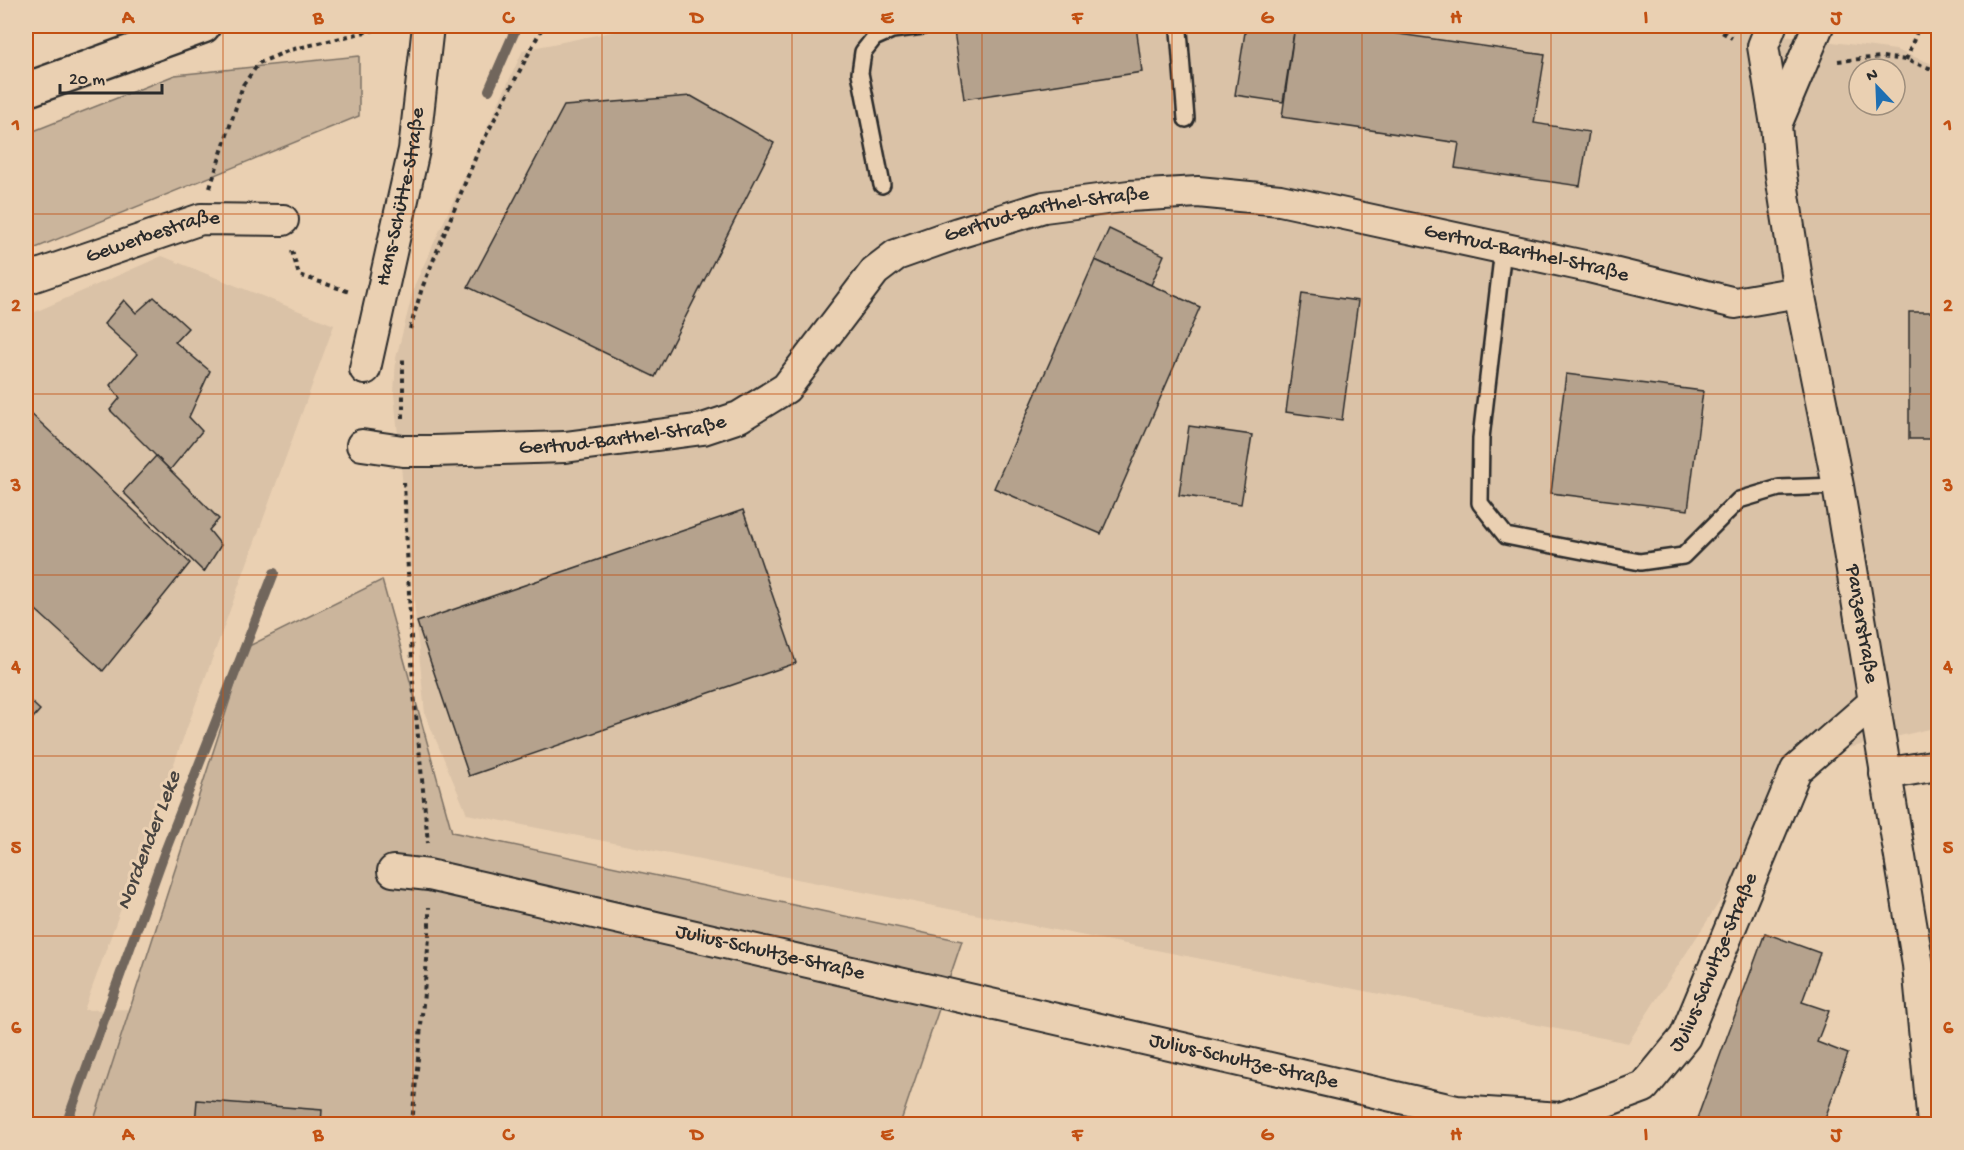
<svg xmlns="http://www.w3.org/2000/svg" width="1964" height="1150" font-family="'Gochi Hand',sans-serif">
	<rect width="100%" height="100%" fill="#ead0b2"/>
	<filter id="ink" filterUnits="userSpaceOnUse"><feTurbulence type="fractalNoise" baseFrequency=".0167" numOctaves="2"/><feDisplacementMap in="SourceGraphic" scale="12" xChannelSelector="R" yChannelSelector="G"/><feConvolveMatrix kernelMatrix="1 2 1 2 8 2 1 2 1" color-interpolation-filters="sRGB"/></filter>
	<g filter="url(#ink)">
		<g fill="#dac2a7" fill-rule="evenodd">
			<path d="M641 26H1707L1896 50 1938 66V727L1814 756 1628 1043 467 814 425 714 394 394 396 358 415 284 523 50ZM1859 69H1895V105H1859Z"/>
			<polygon points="162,256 334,325 84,1010 369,1005 356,1124 26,1124 26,316"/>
		</g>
		<g fill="#cbb59c" stroke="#7b7064" stroke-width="1.5">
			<polygon points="359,56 359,116 26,252 26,134 175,75"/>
			<polygon points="382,580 452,832 962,941 900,1124 95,1124 94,1120 247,647"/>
		</g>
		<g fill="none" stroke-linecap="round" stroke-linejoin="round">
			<g stroke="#71665c" stroke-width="10">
				<polyline points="489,90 517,26"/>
				<polyline points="69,1124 68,1119 164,854 274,573"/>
			</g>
		</g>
		<g fill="#b5a28d" stroke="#2b2b2b" stroke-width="1.5">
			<polygon points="989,26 1136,26 1142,72 964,99 954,31"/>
			<polygon points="1246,26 1295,26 1283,102 1235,95"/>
			<polygon points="1295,26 1343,26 1545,55 1534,123 1589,132 1580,186 1455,168 1459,143 1282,117"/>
			<polygon points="691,96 774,143 655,377 468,287 564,106"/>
			<polygon points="1109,229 1164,255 1151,285 1095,260"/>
			<polygon points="1095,260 1200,307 1101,534 994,488"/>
			<polygon points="1302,293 1358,301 1342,420 1286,412"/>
			<polygon points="154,297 188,328 175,342 210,371 189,417 202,431 170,470 110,410 120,398 110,385 137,354 104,324 124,300 136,313"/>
			<rect x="1909" y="312" width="29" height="127"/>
			<polygon points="1566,374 1703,391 1688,510 1551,493"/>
			<polygon points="26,409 190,563 103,671 26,601"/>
			<polygon points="1189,426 1252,435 1241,504 1179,495"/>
			<polygon points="156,456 219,519 209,530 221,545 204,572 123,492"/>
			<polygon points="743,510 796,663 469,776 417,622"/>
			<polygon points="1934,622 1938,622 1938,653"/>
			<polygon points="26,697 40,710 26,726"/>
			<polygon points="1765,933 1820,953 1802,1002 1829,1011 1817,1042 1848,1054 1823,1124 1695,1124"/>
			<polygon points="197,1100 322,1110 321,1124 195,1124"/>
		</g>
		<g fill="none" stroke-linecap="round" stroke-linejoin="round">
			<defs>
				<g id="service">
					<polyline points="1177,26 1179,31 1186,119"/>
					<polyline points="882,185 860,73 863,52 874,38 892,30 923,26"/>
					<polyline points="1503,249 1481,438 1480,503 1506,536 1640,562 1683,556 1739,500 1779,488 1838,486"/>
				</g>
				<g id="minor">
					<path id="s1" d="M1771 26 1763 46 1776 125 1780 169 1799 292 1838 486 1918 965 1933 1124"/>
					<polyline points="1776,125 1818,26"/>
					<path id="s2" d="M26 279 201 219 283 220"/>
					<path id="s3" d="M365 369 414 150 428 26"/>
					<path id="s4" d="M362 445 403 451H433L565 447 703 429 739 417 786 388 875 271 896 255 958 233 1044 207 1129 196 1198 192 1280 200 1589 267 1735 303 1799 292"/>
					<polyline points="1885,774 1938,765"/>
					<path id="s5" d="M393 871 429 875 1457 1111 1561 1118 1644 1087 1685 1037 1796 770 1874 702"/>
				</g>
				<polyline id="primary" points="26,90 203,26"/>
			</defs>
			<use href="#service" stroke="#2b2b2b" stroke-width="20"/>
			<use href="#minor" stroke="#2b2b2b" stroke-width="34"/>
			<use href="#primary" stroke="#2b2b2b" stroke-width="38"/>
			<g stroke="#2b2b2b" stroke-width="4" stroke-dasharray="4.5 4.5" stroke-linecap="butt">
				<polyline points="1716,26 1720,31 1732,38"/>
				<polyline points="1906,60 1919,26"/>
				<polyline points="1838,61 1882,57 1906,60 1938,71"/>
				<polyline points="210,188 243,85 259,63 290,50 391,26"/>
				<polyline points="292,251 299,275 350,292"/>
				<polyline points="410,329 422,288 479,149 543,26"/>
				<polyline points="403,418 403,356"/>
				<polyline points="404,482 413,683 428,843"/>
				<polyline points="412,1124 429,938 429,907"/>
			</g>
			<use href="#service" stroke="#ead0b2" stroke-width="15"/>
			<use href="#minor" stroke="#ead0b2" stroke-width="30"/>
			<use href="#primary" stroke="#ead0b2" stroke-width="33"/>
		</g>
	</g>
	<path fill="none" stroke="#c25012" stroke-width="1.5" stroke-opacity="0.55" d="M223 26V1124M413 26V1124M602 26V1124M792 26V1124M982 26V1124M1172 26V1124M1362 26V1124M1551 26V1124M1741 26V1124M26 214H1938M26 394H1938M26 575H1938M26 756H1938M26 936H1938"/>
	<g text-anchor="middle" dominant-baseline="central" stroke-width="6" stroke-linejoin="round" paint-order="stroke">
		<g font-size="21" fill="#2b2b2b" stroke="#ead0b2">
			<text stroke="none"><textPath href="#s3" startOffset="176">Hans-Schütte-Straße</textPath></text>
			<text stroke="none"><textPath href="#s4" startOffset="766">Gertrud-Barthel-Straße</textPath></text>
			<text stroke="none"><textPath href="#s2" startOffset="134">Gewerbestraße</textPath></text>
			<text stroke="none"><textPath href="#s4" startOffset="1254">Gertrud-Barthel-Straße</textPath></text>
			<text stroke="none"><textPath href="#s4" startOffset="262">Gertrud-Barthel-Straße</textPath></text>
			<text stroke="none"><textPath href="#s1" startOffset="608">Panzerstraße</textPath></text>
			<text stroke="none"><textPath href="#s5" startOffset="386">Julius-Schultze-Straße</textPath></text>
			<text stroke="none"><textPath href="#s5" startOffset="1428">Julius-Schultze-Straße</textPath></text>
			<text stroke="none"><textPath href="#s5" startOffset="872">Julius-Schultze-Straße</textPath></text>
		</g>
		<g font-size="22" font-style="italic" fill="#484440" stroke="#ead0b2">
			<text transform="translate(150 841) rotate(-69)">Nordender Leke</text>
		</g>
	</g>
	<rect width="1964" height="1150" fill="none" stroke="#ead0b2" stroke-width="66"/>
	<g transform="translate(1877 87) rotate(337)"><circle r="28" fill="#ead0b2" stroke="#9e8e7c" stroke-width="1.5"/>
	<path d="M0-4.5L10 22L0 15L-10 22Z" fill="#1f6fb2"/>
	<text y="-9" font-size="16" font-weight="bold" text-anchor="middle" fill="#2b2b2b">N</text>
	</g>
	<path d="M60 84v9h102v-9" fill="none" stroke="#2b2b2b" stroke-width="3"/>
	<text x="69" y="84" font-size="18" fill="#2b2b2b" stroke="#ead0b2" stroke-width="4.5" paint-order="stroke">20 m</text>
	<rect x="33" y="33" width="1898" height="1084" fill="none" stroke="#c25012" stroke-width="2"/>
	<g font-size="20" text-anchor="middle" font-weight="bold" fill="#c25012">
		<text x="128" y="23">A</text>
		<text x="318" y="23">B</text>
		<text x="508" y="23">C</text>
		<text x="697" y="23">D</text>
		<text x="887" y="23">E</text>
		<text x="1077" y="23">F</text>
		<text x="1267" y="23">G</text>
		<text x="1456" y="23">H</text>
		<text x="1646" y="23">I</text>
		<text x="1836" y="23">J</text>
		<text x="16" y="130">1</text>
		<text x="1948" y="130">1</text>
		<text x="16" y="311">2</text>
		<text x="1948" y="311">2</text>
		<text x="16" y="491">3</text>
		<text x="1948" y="491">3</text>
		<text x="16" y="672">4</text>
		<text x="1948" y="672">4</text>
		<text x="16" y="853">5</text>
		<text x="1948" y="853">5</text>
		<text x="16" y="1033">6</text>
		<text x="1948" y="1033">6</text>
		<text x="128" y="1140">A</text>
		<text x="318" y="1140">B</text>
		<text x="508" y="1140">C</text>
		<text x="697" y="1140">D</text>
		<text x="887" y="1140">E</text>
		<text x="1077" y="1140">F</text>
		<text x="1267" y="1140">G</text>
		<text x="1456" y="1140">H</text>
		<text x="1646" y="1140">I</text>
		<text x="1836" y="1140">J</text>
	</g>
</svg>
